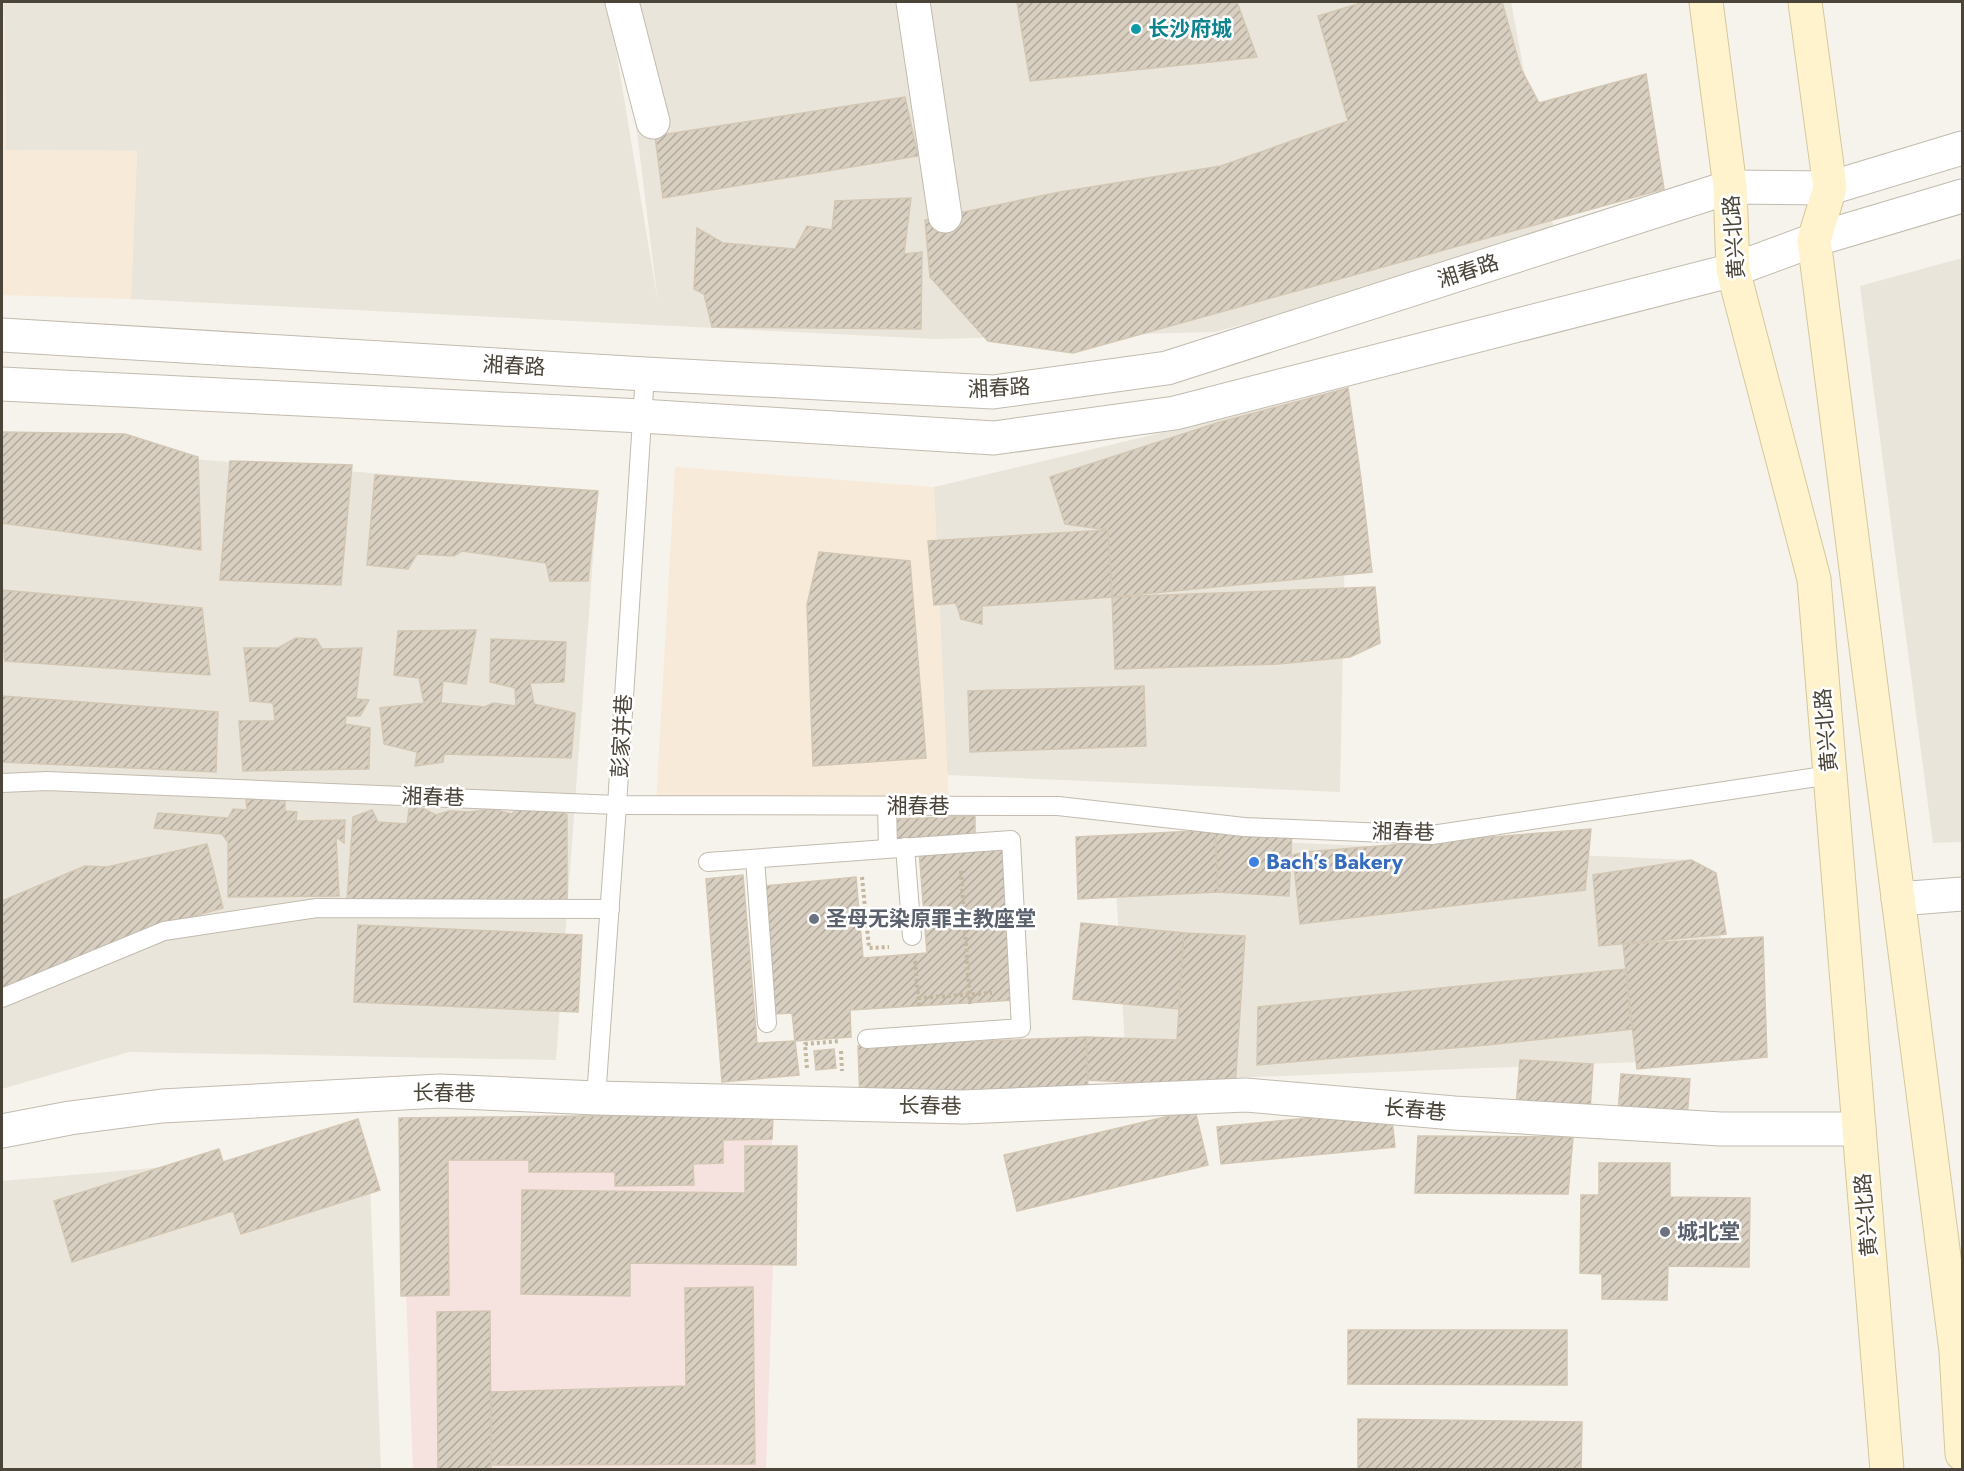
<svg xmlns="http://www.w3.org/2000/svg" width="1964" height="1471" font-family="Jost,'Noto Sans SC',sans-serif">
	<defs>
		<pattern id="building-hatch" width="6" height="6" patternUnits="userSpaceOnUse" patternTransform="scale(1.5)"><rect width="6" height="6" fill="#d8cfc1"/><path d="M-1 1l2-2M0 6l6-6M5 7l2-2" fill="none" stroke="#b1aa9e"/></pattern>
	</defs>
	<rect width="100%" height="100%" fill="#f6f3ec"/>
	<g fill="#eae5da">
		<polygon points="4,2 608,2 658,303 621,2 1511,2 1555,236 1215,332 935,339 131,299 137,151 6,150"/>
		<polygon points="1962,258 1962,842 1933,843 1860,286"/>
		<polygon points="1348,388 1340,792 947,775 934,487"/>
		<polygon points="2,444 598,491 556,1060 129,1052 2,1089"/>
		<polygon points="1113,835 1691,860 1767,1057 1127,1082"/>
		<polygon points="369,1155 381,1469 2,1470 2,1181 223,1162"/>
	</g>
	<g fill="#f7ead8">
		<polygon points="2,2 4,2 6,150 137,151 131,299 2,295"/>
		<polygon points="675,467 934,487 949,806 656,805"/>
	</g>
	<polygon fill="#f6e3e0" points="399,1119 772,1139 773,1264 766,1469 413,1469"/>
	<g fill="url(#building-hatch)" stroke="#d3c7b4" stroke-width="1.5">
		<polygon points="1017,2 1237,2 1257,57 1030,81"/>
		<polygon points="1364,2 1502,2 1521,69 1539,103 1646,74 1664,189 1073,353 988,341 930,277 925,220 1060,192 1221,166 1348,121 1318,16"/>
		<polygon points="905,97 918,156 663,198 655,136"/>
		<polygon points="911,198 904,254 922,252 921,329 712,327 704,294 694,289 697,228 723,243 795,249 807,226 832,230 835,201"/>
		<polygon points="1348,388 1361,479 1372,572 1112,597 1108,530 1065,524 1050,477 1220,422"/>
		<polygon points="2,432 125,434 198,457 201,550 2,523"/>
		<polygon points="230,461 352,465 341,585 220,580"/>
		<polygon points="375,475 598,491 588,581 550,581 546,563 462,551 454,556 417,554 408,569 367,565"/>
		<polygon points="1108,530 1112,597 982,606 982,624 961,619 956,603 934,605 928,541"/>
		<polygon points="819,552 910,561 926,758 813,766 807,605"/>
		<polygon points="1375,587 1380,643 1350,657 1278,664 1115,669 1112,597"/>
		<polygon points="2,590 202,608 210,675 5,661 2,634"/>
		<polygon points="476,630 466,684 443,681 441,703 485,707 493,703 516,706 515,688 490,682 491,639 566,642 564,682 530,683 534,704 575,713 571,758 444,754 443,762 415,766 417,752 384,744 380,708 424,703 419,678 394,675 398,631"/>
		<polygon points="296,638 316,639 322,649 362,648 356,699 369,700 360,716 346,716 345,724 370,728 369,769 243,771 239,721 275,721 273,703 250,701 244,648 278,648"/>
		<polygon points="1144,686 1146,746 970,752 968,691"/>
		<polygon points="2,696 218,712 216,772 2,762"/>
		<polygon points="285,798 285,811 297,812 296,821 345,820 344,843 336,837 339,896 228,897 228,842 222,834 154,828 158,813 228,818 233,809 247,810 246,799"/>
		<polygon points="410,802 436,815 449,811 469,812 492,809 512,814 520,804 546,803 567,815 567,901 347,900 353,817 372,810 378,822 407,824"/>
		<polygon points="975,816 975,837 895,840 894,819"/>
		<polygon points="1591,829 1585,890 1300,924 1293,855 1304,852"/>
		<polygon points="1215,830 1292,832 1289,896 1218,892"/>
		<polygon points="1215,830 1218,892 1078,899 1076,837"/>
		<polygon points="1002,843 1014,1000 850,1010 851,1037 795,1041 792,1013 775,1014 765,886 856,877 863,958 927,953 919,850"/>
		<polygon points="207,844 223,908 176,921 2,998 2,901 85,866 107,867"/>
		<polygon points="1691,860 1716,873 1726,934 1599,946 1593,875"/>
		<polygon points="743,875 757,1043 795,1041 799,1075 722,1082 706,879"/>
		<polygon points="1081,923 1184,933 1179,1009 1073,999"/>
		<polygon points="358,925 582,935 578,1012 354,1002"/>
		<polygon points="1184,933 1245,936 1235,1088 1088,1080 1086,1037 1177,1040"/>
		<polygon points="1763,937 1767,1057 1637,1069 1623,944"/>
		<polygon points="1626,969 1630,1018 1633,1029 1487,1045 1257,1065 1258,1007"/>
		<polygon points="1086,1037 1088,1090 860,1099 858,1046"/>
		<polygon points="834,1049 836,1068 816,1070 814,1051"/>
		<polygon points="1520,1060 1593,1064 1590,1111 1516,1106"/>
		<polygon points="1621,1074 1690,1079 1687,1118 1618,1114"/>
		<polygon points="1195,1110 1208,1165 1017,1211 1004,1155"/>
		<polygon points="1391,1110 1395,1147 1221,1164 1217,1127"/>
		<polygon points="773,1114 772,1139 723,1140 723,1163 693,1164 694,1185 615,1186 615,1172 529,1172 529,1160 448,1160 449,1295 401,1296 399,1118"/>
		<polygon points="358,1119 380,1190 241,1234 233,1211 72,1262 54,1201 219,1149 223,1162"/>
		<polygon points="1418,1136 1573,1137 1568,1194 1415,1193"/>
		<polygon points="745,1146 797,1146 796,1265 630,1263 630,1296 521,1294 522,1190 745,1193"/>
		<polygon points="1599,1163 1670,1163 1670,1197 1750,1198 1749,1267 1668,1266 1667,1300 1602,1299 1602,1274 1580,1273 1581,1195 1599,1195"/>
		<polygon points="753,1287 755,1464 491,1465 491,1392 686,1386 685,1288"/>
		<polygon points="490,1311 491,1470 438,1470 437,1312"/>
		<polygon points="1348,1330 1567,1330 1567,1385 1348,1384"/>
		<polygon points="1358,1419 1582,1422 1581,1470 1358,1470"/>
	</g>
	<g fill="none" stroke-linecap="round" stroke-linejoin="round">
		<defs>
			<g id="service">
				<polyline points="2,783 47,781 617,805 1058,806 1244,827 1432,835 1830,775"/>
				<polyline points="887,806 888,848"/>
				<polyline points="905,847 912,936"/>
				<polyline points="755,859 767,1023"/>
				<polyline points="708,862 1011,840 1021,1028 867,1039"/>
				<polyline points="2,998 164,931 317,908 610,909"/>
				<polyline points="596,1098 617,805 645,374"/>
			</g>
			<g id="minor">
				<polyline points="622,2 653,122"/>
				<polyline points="913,2 945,216"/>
				<polyline points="1898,899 1962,894"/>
				<polyline points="2,1131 70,1118 162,1106 440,1091 596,1098 963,1107 1246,1095 1454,1113 1721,1129 1859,1129"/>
			</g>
			<g id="tertiary">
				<polyline points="2,335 645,374 993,392 1167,368 1730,187 1830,188 1962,148"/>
				<polyline points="2,384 641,416 994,438 1175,413 1733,270 1814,240 1962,196"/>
			</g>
			<g id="secondary">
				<polyline points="1706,2 1730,187 1733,270 1814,579 1887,1470"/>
				<polyline points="1805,2 1830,188 1814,240 1956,1351 1962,1454"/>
			</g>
		</defs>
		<use href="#service" stroke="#c2bbae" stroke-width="20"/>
		<use href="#minor" stroke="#c2bbae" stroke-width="35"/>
		<use href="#tertiary" stroke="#c2bbae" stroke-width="35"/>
		<use href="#secondary" stroke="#d6c79b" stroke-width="35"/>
		<g stroke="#c4b79f" stroke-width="4" stroke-dasharray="3 3" stroke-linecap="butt">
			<polyline points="961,871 970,1004"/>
			<polyline points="862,877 869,948 889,947"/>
			<polyline points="915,961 919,1007"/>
			<polyline points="918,998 992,993"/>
			<polyline points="841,1051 842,1071"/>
			<polyline points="807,1068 805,1044 840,1041"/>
		</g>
		<use href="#service" stroke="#fff" stroke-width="18"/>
		<use href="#minor" stroke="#fff" stroke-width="33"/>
		<use href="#tertiary" stroke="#fff" stroke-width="33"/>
		<use href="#secondary" stroke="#fff3cd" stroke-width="33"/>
	</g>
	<circle fill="#0f9aa8" stroke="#fff" stroke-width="2" cx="1136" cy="29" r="6"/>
	<circle fill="#3f7fe0" stroke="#fff" stroke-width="2" cx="1254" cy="862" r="6"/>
	<g fill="#6b7280" stroke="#fff" stroke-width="2">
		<circle cx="814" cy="919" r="6"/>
		<circle cx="1665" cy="1232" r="6"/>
	</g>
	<g text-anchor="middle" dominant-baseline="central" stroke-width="5" stroke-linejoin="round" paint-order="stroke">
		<g font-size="21" font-weight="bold" fill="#0d838f" stroke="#fff" text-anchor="start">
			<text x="1148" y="29">长沙府城</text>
		</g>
		<g font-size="21" fill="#4b4439" stroke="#fff">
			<text transform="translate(1734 237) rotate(-94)">黄兴北路</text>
			<text transform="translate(1468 271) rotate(-18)">湘春路</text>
			<text transform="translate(514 366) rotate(3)">湘春路</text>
			<text transform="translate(999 388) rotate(-3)">湘春路</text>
			<text transform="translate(1826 730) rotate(-95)">黄兴北路</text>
			<text transform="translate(622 736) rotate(-87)">彭家并巷</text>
			<text transform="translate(433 797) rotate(2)">湘春巷</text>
			<text x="918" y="806">湘春巷</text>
			<text transform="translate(1403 832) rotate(1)">湘春巷</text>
			<text x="444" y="1093">长春巷</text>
			<text transform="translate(930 1106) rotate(1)">长春巷</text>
			<text transform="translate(1415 1110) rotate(5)">长春巷</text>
			<text transform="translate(1866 1215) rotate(-95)">黄兴北路</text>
		</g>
		<g font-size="21" font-weight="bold" fill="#366cbe" stroke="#fff" text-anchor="start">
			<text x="1266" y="862">Bach’s Bakery</text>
		</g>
		<g font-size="21" font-weight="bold" fill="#5b616d" stroke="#fff" text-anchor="start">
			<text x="826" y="919">圣母无染原罪主教座堂</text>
			<text x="1677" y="1232">城北堂</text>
		</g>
	</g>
	<rect width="1964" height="1471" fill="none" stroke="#4b4439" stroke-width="6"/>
</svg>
